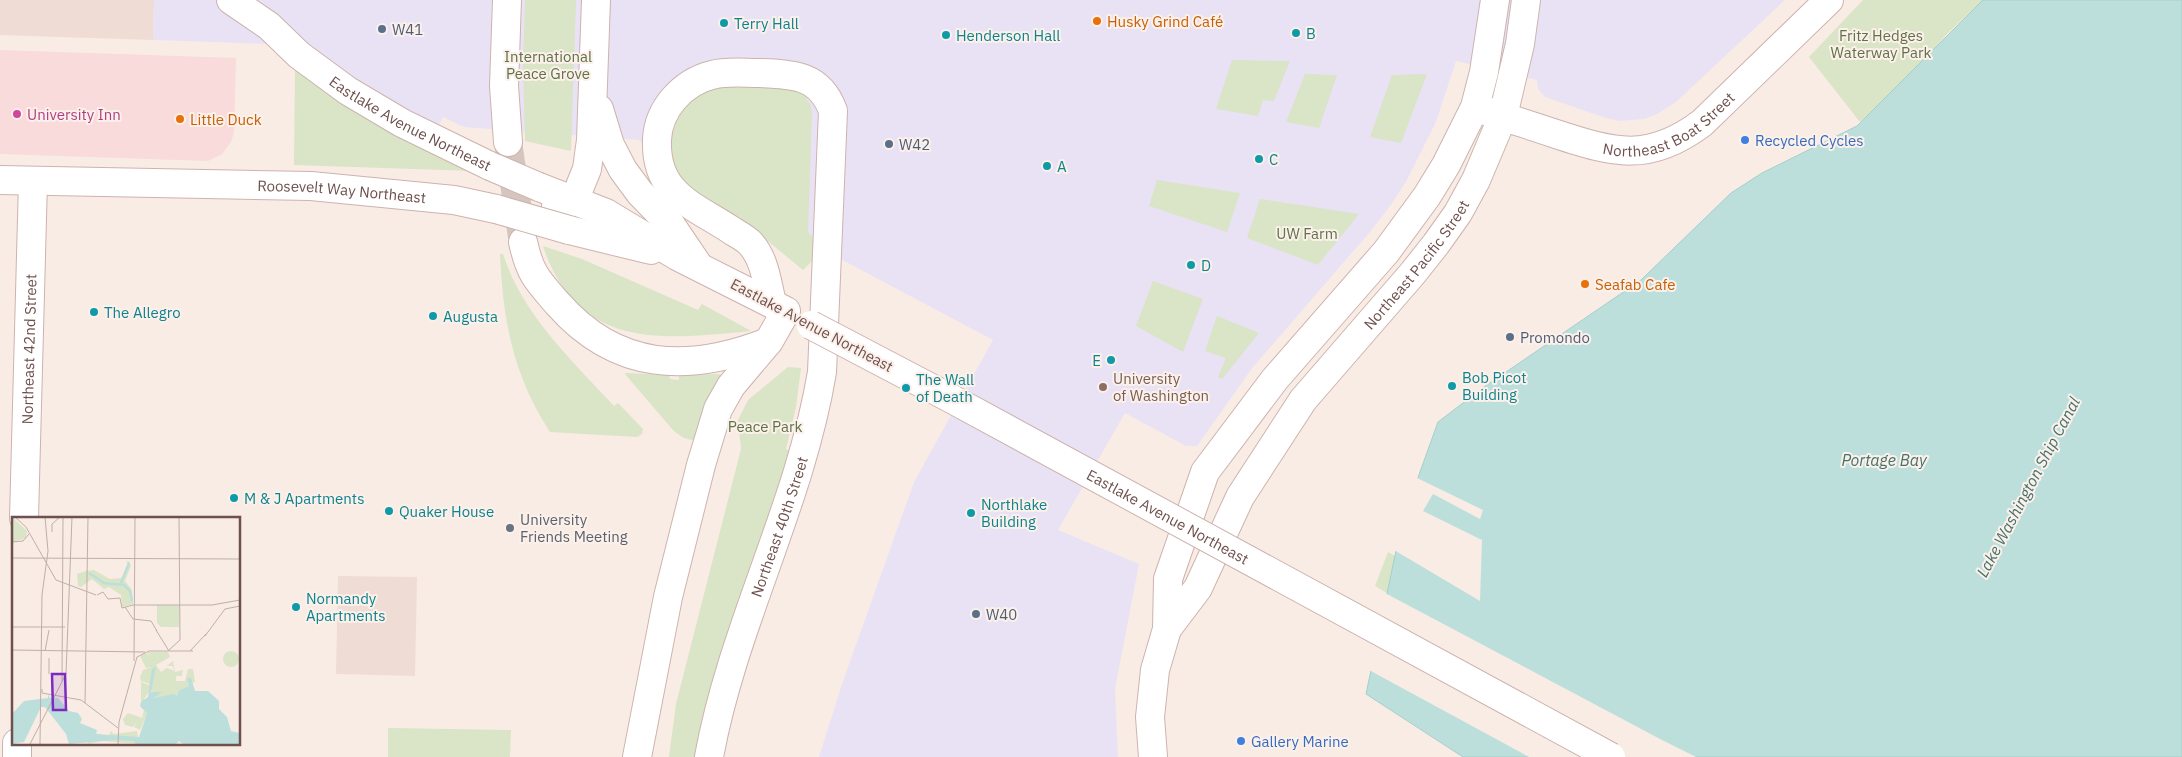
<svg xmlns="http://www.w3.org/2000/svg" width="2182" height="757" font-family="'IBM Plex Sans',sans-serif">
	<rect width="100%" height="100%" fill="#f9ece5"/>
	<g fill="#efdcd4">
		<polygon points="0,0 154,0 153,40 0,35"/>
		<polygon points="338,576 417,577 415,676 336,674"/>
	</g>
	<polygon fill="#f8dbda" points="0,50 236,58 234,132 231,142 222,154 208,161 0,154"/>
	<polygon fill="#e9e2f5" points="154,0 1785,0 1676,102 1657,114 1644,119 1620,121 1606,118 1545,97 1538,89 1537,80 1456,61 1436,122 1407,180 1390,206 1370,232 1253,367 1197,446 1186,446 1125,413 1058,530 1139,564 1115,689 1118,757 819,757 842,684 914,482 993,340 688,178 639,140 464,127 443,117 421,157 299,45 153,40"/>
	<g fill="#dae4c6">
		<polygon points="525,0 576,0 571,151 525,141 523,65"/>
		<polygon points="1863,0 1983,0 1947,34 1918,67 1860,122 1809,57"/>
		<polygon points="1232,60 1290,61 1274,101 1263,100 1258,116 1216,109"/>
		<polygon points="295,66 474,171 294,165"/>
		<polygon points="1305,74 1337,75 1319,128 1286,122"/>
		<polygon points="1427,74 1401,143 1370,137 1392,75"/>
		<polygon points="791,84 812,94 806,99 811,105 812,116 808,232 812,236 817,256 803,270 758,233 695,195 674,171 668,141 679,111 699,93 714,87"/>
		<polygon points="1157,180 1240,193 1227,232 1149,206"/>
		<polygon points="1260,199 1359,214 1318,265 1247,238"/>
		<path d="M543 246 582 259 698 310 702 304 751 331C660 340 578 350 543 246Z"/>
		<path d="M500 254H503C523 316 572 360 614 406L618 403 643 429 642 434 637 437 550 432C513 375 503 321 500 254Z"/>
		<polygon points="1153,281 1203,299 1183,352 1136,326"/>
		<polygon points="1217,316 1259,333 1222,379 1218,377 1226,358 1205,351"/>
		<polygon points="788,367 801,368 796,407 786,449 792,452 710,695 695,757 669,757 676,704 741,449 738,420 748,400"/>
		<path d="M626 373 669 375 670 379 679 380V375L719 374 723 378 695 440C685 440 680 436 673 430L625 374Z"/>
		<polygon points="1388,552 1395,556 1387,593 1375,586"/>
		<polygon points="388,728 511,730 510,757 388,757"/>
	</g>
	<polygon fill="#bcdfdb" stroke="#a4d0cb" points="1983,0 2182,0 2182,757 1463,757 1366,694 1402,522 1438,422 1484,387 1641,280 1731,193 1762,173 1857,126"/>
	<g fill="#f9ece5">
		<polygon points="1415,477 1483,510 1480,519 1433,494 1423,511 1482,540 1480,601 1394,550 1400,521"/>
		<polygon points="1385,593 1662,740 1696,757 1529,757 1369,670"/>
	</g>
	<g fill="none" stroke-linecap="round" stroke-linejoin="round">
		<polyline stroke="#d6c5bf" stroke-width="28" stroke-dasharray="28 14" stroke-linecap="butt" points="508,142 522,237"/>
		<defs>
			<g id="secondary">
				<path id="s1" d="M231 0 269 26 299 55 348 91 402 123 490 166"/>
				<polyline points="507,0 504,86 508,142"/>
				<polyline points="599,109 610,145 623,170 640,193 671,225 698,265"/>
				<path id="s2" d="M1486 111C1509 119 1533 126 1556 134 1614 153 1649 163 1702 123L1829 0"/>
				<path id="s3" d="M0 180 311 186 454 200 496 209"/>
				<polyline points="539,187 606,213 677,256 782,309"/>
				<polyline points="556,206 574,201 587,169 591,140 596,0"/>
				<polyline points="569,230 651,250"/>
				<path d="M523 242C530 274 537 280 558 304 617 371 688 373 768 342"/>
				<path id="s4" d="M24 518 33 181"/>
				<path id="s5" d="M1167 629 1198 588 1240 497 1303 400 1413 273 1436 244 1458 213 1476 180 1503 116 1520 44 1526 0"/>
				<polyline points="17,757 17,743"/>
				<polyline points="637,757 668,597 701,465 718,409 731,386 769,341 786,311"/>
				<path id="s6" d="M709 757C733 625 800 505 822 372L833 111C820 74 791 74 758 73 743 73 727 71 712 75 683 82 658 109 657 140 655 194 693 205 731 230 737 234 745 238 750 243 765 259 767 283 772 303"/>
				<polyline points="1153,757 1150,717 1155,670 1167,629 1168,579 1205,472 1275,379 1386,252 1427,196 1446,165 1475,107 1484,72 1495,0"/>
			</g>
		</defs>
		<use href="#secondary" stroke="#cdb3ae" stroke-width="30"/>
		<use href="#secondary" stroke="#fff" stroke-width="28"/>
		<defs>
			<g id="secondary-bridge">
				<polyline points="490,166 539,187"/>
				<polyline points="496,209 569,230"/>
				<path id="s7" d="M811 325 950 398 1611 757"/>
			</g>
		</defs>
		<use href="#secondary-bridge" stroke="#cdb3ae" stroke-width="30" stroke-linecap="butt"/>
		<use href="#secondary-bridge" stroke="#fff" stroke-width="28"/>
	</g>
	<g fill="#e8710a" stroke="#fcf0ea" stroke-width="2">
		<circle cx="1097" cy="21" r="5"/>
		<circle cx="180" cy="119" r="5"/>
		<circle cx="1585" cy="284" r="5"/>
	</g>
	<g fill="#0f9aa8" stroke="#fcf0ea" stroke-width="2">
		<circle cx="724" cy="23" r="5"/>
		<circle cx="1296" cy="33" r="5"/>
		<circle cx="946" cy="35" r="5"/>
		<circle cx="1259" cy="159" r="5"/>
		<circle cx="1047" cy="166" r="5"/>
		<circle cx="1191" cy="265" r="5"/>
		<circle cx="94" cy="312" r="5"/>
		<circle cx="433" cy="316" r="5"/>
		<circle cx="1111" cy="360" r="5"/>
		<circle cx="1452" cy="386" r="5"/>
		<circle cx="906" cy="388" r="5"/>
		<circle cx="234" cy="498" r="5"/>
		<circle cx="389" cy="511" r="5"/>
		<circle cx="971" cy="513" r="5"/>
		<circle cx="296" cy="607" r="5"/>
	</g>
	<g fill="#5c6f8a" stroke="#fcf0ea" stroke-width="2">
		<circle cx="382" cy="29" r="5"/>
		<circle cx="889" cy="144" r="5"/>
		<circle cx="1510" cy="337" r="5"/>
		<circle cx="976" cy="614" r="5"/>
	</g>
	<circle fill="#d1479c" stroke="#fcf0ea" stroke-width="2" cx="17" cy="114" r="5"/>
	<g fill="#3f7fe0" stroke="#fcf0ea" stroke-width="2">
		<circle cx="1745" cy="140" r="5"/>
		<circle cx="1241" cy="741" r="5"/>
	</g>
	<circle fill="#8d6e63" stroke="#fcf0ea" stroke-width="2" cx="1103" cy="387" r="5"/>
	<circle fill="#6b7280" stroke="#fcf0ea" stroke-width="2" cx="510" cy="528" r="5"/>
	<g text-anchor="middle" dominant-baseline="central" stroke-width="4" stroke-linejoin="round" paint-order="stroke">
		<g font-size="15" fill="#c56008" stroke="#fcf0ea" text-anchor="start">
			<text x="1107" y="21">Husky Grind Café</text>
			<text x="190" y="119">Little Duck</text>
			<text x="1595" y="284">Seafab Cafe</text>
		</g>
		<g font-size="15" fill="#0d838f" stroke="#fcf0ea" text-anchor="start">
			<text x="734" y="23">Terry Hall</text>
			<text x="1306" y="33">B</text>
			<text x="956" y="35">Henderson Hall</text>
			<text x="1269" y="159">C</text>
			<text x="1057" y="166">A</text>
			<text x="1201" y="265">D</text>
			<text x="104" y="312">The Allegro</text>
			<text x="443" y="316">Augusta</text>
			<text x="1101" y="360" text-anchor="end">E</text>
			<text x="1462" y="377">Bob Picot<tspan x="1462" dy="17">Building</tspan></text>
			<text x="916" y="379">The Wall<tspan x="916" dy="17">of Death</tspan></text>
			<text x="244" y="498">M &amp; J Apartments</text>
			<text x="981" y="504">Northlake<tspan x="981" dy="17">Building</tspan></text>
			<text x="399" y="511">Quaker House</text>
			<text x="306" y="598">Normandy<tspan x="306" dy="17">Apartments</tspan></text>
		</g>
		<g font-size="15" fill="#4e5e75" stroke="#fcf0ea" text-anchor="start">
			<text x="392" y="29">W41</text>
			<text x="899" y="144">W42</text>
			<text x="1520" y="337">Promondo</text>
			<text x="986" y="614">W40</text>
		</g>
		<g font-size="15" fill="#5f7248" stroke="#fcf0ea">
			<text x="1881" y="35">Fritz Hedges<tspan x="1881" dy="17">Waterway Park</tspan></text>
			<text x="548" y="56">International<tspan x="548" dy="17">Peace Grove</tspan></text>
			<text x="1307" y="233">UW Farm</text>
			<text x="765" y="426">Peace Park</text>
		</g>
		<g font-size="15" fill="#b23c85" stroke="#fcf0ea" text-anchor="start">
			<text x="27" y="114">University Inn</text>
		</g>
		<g font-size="15" fill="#6e514e" stroke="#fcf0ea">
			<text stroke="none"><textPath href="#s2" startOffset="196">Northeast Boat Street</textPath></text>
			<text stroke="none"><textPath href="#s1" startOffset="219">Eastlake Avenue Northeast</textPath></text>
			<text stroke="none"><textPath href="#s3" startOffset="342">Roosevelt Way Northeast</textPath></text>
			<text stroke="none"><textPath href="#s5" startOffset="444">Northeast Pacific Street</textPath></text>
			<text transform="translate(812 325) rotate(28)">Eastlake Avenue Northeast</text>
			<text stroke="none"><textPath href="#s4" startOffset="169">Northeast 42nd Street</textPath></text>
			<text stroke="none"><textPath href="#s7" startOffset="405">Eastlake Avenue Northeast</textPath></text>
			<text stroke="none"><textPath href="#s6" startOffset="241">Northeast 40th Street</textPath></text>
		</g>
		<g font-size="15" fill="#366cbe" stroke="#fcf0ea" text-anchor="start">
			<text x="1755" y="140">Recycled Cycles</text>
			<text x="1251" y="741">Gallery Marine</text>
		</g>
		<g font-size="15" fill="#785e54" stroke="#fcf0ea" text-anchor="start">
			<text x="1113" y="378">University<tspan x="1113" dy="17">of Washington</tspan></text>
		</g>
		<g font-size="15" fill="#5b616d" stroke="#fcf0ea" text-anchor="start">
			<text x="520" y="519">University<tspan x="520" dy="17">Friends Meeting</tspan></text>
		</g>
		<g font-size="16" font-style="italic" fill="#44726c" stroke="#fcf0ea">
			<text x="1884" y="460">Portage Bay</text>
			<text transform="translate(2028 487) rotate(-62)">Lake Washington Ship Canal</text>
		</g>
	</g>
	<g transform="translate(12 517)">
		<rect width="228" height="228" fill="#f9ece5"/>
		<path d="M0 0 15 14 14 21 0 25ZM115 44H117L119 49 113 64 120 73 121 87 110 90 109 78 97 70 92 72 80 62 69 70 66 69 65 57 74 54 82 53 98 62 109 61 116 50ZM145 88H168L167 110H149L145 106ZM211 142a8 8 0 1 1 16 0a8 8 0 1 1-16 0ZM135 135H156L158 140 144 148 149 155 155 151 162 154 161 149H155L161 144 163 155 171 153 170 159H164V164H173L176 152H181L183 165 180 166 176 161 177 169 167 173 165 179 143 181 145 177 138 173 132 182 135 184 129 185V165L137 168 138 167 129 164 128 160 131 153 140 150 134 151 128 139 134 136 138 139ZM129 190H131L135 193V196L128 213 122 210 125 204 121 210 113 208 111 202 116 196 130 201 132 193ZM99 214 102 217 125 214 127 227 90 224 75 227 82 216 97 219Z" fill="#dae4c6"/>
		<path d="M144 149 139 175H150L142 181 162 177 165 179 167 173 177 169 175 161H179L183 174H196L207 184V192L215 200 219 214 227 216V227H171L167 224 164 227H124L122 224 103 223 57 227 54 217 33 190H29L12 225 0 227V197L12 184 36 181V177L38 181H46L57 194 66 196 70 202 68 206 85 213 84 217 127 220 135 196 128 189 129 185 136 180 140 152Z" fill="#bcdfdb"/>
		<path fill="none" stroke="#bcdfdb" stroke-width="2.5" d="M77 56 92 66 112 68 118 74 120 84M109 66 117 46"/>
		<path fill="none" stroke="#c1aea9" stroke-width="1" d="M3 0 14 10 44 63 84 78M40 15V7L48 0M0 25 11 24 17 17M0 41 228 42M85 78 91 75 96 82 108 81 110 91 121 88H200L228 83M113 90 121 102 139 104 145 114M0 110H53M144 113 157 134M193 119 213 92 228 89M0 133 133 135M157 133 168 123 167 0M33 134 37 113M178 134 194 117M37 141V157M122 144 123 0M50 164 51 0M30 172V176L69 183 106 211M73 186 76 0M18 227 54 157 60 0M28 227 30 78 36 34 33 0M106 227 107 205 125 140 137 134H181"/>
		<path fill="#7b2cbf" fill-opacity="0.15" stroke="#7b2cbf" stroke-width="2.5" d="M40 157H53L54 193H41Z"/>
		<rect width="228" height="228" fill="none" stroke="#6e514e" stroke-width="2.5"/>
	</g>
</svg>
